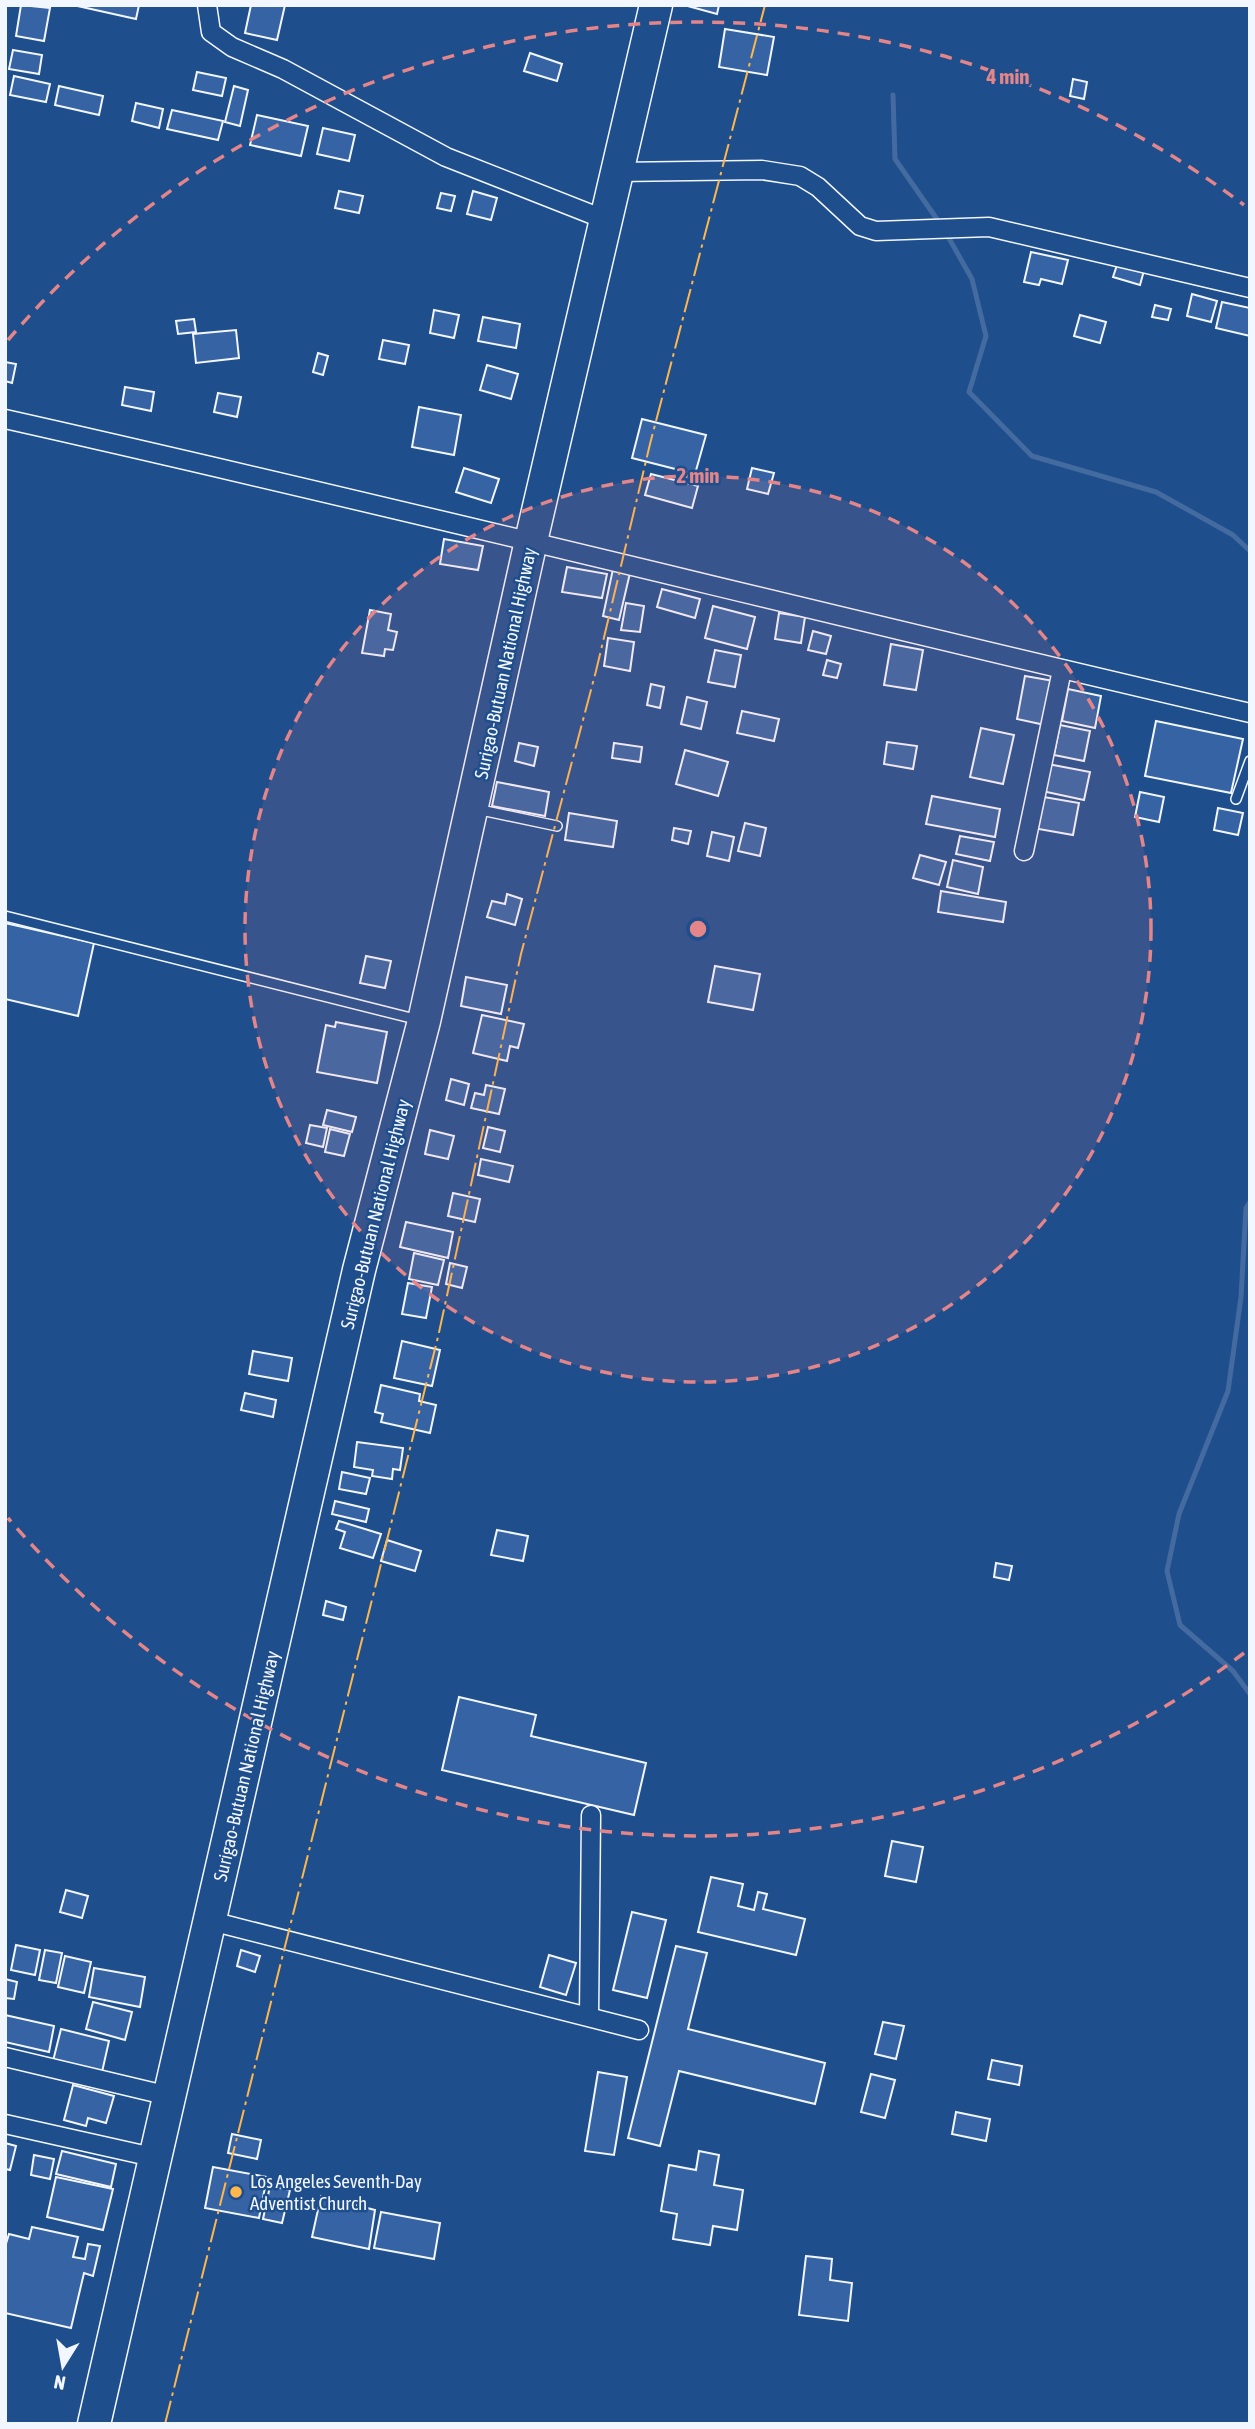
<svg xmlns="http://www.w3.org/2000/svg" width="1255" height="2429" font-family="'Asap Condensed',sans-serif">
	<rect width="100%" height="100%" fill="#1f4e8c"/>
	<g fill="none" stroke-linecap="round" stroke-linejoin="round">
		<g stroke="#446ba0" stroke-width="5">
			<polyline points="893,95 895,159 941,225"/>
			<polyline points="946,233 972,279 986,336 969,392 1032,456 1156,492 1233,535 1250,551"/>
			<polyline points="1250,1202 1246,1208 1241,1297 1228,1391 1179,1514 1167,1571 1180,1625 1233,1671 1250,1694"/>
		</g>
	</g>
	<g fill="#3563a3" stroke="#f2f6ff" stroke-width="2">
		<polygon points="21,5 50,8 44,41 16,36"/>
		<polygon points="73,5 139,5 136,19"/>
		<polygon points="251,5 285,5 277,40 245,33"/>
		<polygon points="684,5 719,5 717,14"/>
		<polygon points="725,29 774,37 767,75 719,67"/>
		<polygon points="13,50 42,55 39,74 9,69"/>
		<polygon points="530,53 562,64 557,81 524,71"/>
		<polygon points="197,72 226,78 222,96 193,90"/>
		<polygon points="14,76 50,84 46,102 10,95"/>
		<polygon points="1073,79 1087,82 1084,99 1070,96"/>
		<polygon points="59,86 103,96 99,115 55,105"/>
		<polygon points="234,86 248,90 240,126 225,122"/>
		<polygon points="136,103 163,109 159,128 132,121"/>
		<polygon points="172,110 223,121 218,140 167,129"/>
		<polygon points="257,115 308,126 301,156 250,145"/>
		<polygon points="323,128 355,135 349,161 317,154"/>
		<polygon points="339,191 363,196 359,213 335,208"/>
		<polygon points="473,191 497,198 491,220 467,214"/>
		<polygon points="441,193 455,196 451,211 437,208"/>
		<polygon points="1031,252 1068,260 1062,284 1041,279 1039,285 1024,282"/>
		<polygon points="1119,259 1145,267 1140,285 1113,277"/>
		<polygon points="1192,294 1217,301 1211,322 1187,316"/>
		<polygon points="1222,302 1250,308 1250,336 1216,328"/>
		<polygon points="1155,305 1171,309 1168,320 1152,317"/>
		<polygon points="434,310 459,315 454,338 430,333"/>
		<polygon points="1080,315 1106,322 1100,343 1074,336"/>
		<polygon points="483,317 520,324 516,348 478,341"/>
		<polygon points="194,319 196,332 178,334 176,321"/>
		<polygon points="236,330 239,358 196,363 193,334"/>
		<polygon points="383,340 409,345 405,364 379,359"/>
		<polygon points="318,353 328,356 323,375 313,372"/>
		<polygon points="5,362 16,364 12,383 5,381"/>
		<polygon points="487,365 518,374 511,399 480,390"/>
		<polygon points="125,387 154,392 151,411 122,405"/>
		<polygon points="218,393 241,397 237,417 214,412"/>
		<polygon points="419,407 461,415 454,455 412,447"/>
		<polygon points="642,419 706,435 695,474 632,458"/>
		<polygon points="464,468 499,479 491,503 456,492"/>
		<polygon points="752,468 774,473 768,494 747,489"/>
		<polygon points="651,474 698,486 692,508 645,495"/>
		<polygon points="444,539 483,546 478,570 440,564"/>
		<polygon points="567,567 607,574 602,598 562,592"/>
		<polygon points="613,569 630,573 619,620 603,616"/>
		<polygon points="662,589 700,599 695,618 657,607"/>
		<polygon points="626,603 644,606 640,632 621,630"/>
		<polygon points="713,606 755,617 747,649 705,638"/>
		<polygon points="370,610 391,614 388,630 397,632 393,650 385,649 384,656 362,653"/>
		<polygon points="779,613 805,617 801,643 775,639"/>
		<polygon points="813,631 831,636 826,654 808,650"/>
		<polygon points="608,638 634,642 630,671 604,666"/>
		<polygon points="891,644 923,650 916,690 884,685"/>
		<polygon points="715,650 741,655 735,687 708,682"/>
		<polygon points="827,660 841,664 837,678 823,675"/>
		<polygon points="1025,676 1054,681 1045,725 1017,719"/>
		<polygon points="651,684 664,687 660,708 647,705"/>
		<polygon points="1068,689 1101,696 1095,728 1062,721"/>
		<polygon points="687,697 707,702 701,729 681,724"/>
		<polygon points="742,711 779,719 774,741 737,733"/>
		<polygon points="1156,721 1243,739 1231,793 1145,776"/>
		<polygon points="1060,725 1090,731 1084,761 1054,755"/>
		<polygon points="981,728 1014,735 1003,784 970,777"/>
		<polygon points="887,742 917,746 913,769 884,764"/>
		<polygon points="519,743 538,747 534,766 515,761"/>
		<polygon points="614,743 642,747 640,762 612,758"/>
		<polygon points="685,750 728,762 718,796 676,784"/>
		<polygon points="1048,764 1090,772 1084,800 1042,791"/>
		<polygon points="497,782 549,792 545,816 492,806"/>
		<polygon points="1140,792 1164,797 1159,822 1135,817"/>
		<polygon points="932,796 1000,809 995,837 926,824"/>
		<polygon points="1038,796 1079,803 1073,835 1033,828"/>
		<polygon points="1218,808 1243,813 1238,835 1214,830"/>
		<polygon points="569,813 617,821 613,847 565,840"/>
		<polygon points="745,823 766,828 760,856 738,851"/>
		<polygon points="674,828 691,831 688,844 672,840"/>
		<polygon points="712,832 734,837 729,861 707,856"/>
		<polygon points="960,836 994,842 990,861 956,854"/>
		<polygon points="920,855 946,862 939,885 913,878"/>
		<polygon points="953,860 983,867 978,894 947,887"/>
		<polygon points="941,891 1006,902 1003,922 938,912"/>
		<polygon points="507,894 522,899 515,925 487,917 492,901 505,904"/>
		<polygon points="5,923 94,943 78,1016 5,999"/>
		<polygon points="366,956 391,961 385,988 360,983"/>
		<polygon points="715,966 760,974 753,1010 708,1002"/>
		<polygon points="466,977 507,985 501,1014 461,1006"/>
		<polygon points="482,1015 524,1024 518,1048 510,1046 507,1061 473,1053"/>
		<polygon points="336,1022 387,1032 377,1083 317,1072 326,1025 335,1027"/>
		<polygon points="451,1079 469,1084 464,1105 446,1100"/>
		<polygon points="486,1085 505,1089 499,1114 471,1108 475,1093 484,1095"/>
		<polygon points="327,1110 356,1117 352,1132 323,1125"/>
		<polygon points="310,1125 327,1128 323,1147 306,1143"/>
		<polygon points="488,1127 505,1131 500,1152 483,1148"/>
		<polygon points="330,1129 350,1134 344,1156 325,1152"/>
		<polygon points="430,1130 454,1136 448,1159 425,1154"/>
		<polygon points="481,1159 513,1166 509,1182 478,1175"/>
		<polygon points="453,1193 480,1199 475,1222 448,1216"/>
		<polygon points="406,1222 453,1232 448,1258 400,1247"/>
		<polygon points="414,1253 444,1260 438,1285 409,1279"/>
		<polygon points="450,1263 467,1267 462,1288 446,1284"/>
		<polygon points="408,1283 432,1287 426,1318 402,1314"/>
		<polygon points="402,1341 440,1350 432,1386 394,1378"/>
		<polygon points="253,1351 292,1358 288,1381 249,1374"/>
		<polygon points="381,1385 420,1394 419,1401 436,1405 430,1433 381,1422 383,1414 375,1412"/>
		<polygon points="245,1393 276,1400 273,1417 241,1410"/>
		<polygon points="357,1442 403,1448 400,1470 393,1469 392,1479 372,1476 373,1470 354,1467"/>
		<polygon points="342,1472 370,1478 366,1494 339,1489"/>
		<polygon points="335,1501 369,1509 366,1522 332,1514"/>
		<polygon points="339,1521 381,1534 373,1558 340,1548 345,1532 336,1529"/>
		<polygon points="497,1530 528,1536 523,1561 491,1555"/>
		<polygon points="387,1540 421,1551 415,1571 381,1561"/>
		<polygon points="996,1563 1012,1566 1009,1580 994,1577"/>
		<polygon points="326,1601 346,1607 343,1620 323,1615"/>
		<polygon points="459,1697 536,1715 531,1736 646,1763 634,1815 442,1770"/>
		<polygon points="892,1841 923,1847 916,1882 885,1876"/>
		<polygon points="711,1877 743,1884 738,1906 754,1910 758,1892 767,1894 763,1909 805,1919 796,1955 698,1932"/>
		<polygon points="66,1890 88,1896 82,1918 60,1912"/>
		<polygon points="632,1912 666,1920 647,1998 613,1990"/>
		<polygon points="16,1945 40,1950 35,1975 11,1970"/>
		<polygon points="676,1946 707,1953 688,2029 825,2063 815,2104 679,2071 660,2146 628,2138"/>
		<polygon points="45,1950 62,1953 56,1983 39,1980"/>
		<polygon points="241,1950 260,1956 255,1972 237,1966"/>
		<polygon points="549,1955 576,1963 566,1995 540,1987"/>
		<polygon points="65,1956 91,1962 84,1993 58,1987"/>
		<polygon points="94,1968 145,1977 140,2007 89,1997"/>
		<polygon points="5,1979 17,1982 14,1999 5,1998"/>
		<polygon points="93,2002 132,2012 125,2040 86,2029"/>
		<polygon points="5,2015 54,2026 49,2052 5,2042"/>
		<polygon points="883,2022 904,2026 896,2059 875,2054"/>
		<polygon points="61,2029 109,2041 102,2072 53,2061"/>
		<polygon points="992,2060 1022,2066 1019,2085 988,2079"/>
		<polygon points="598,2072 627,2077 614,2155 585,2151"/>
		<polygon points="871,2074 895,2080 885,2118 861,2112"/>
		<polygon points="73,2085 114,2096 106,2123 88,2118 86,2126 64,2120"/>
		<polygon points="956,2112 990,2119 986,2141 952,2134"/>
		<polygon points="232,2134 261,2140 257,2159 228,2153"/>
		<polygon points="5,2143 16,2146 10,2170 5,2169"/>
		<polygon points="62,2151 116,2164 111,2187 56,2174"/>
		<polygon points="699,2151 719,2155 714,2185 743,2190 737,2230 713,2226 710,2245 673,2239 677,2214 661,2211 669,2165 696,2170"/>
		<polygon points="34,2155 54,2159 50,2179 31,2175"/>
		<polygon points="213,2167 267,2177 259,2218 205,2208"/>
		<polygon points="56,2177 113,2189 103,2230 47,2217"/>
		<polygon points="270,2186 290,2190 282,2223 263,2219"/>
		<polygon points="321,2196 375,2210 369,2249 312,2237"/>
		<polygon points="381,2212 440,2223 434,2259 374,2248"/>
		<polygon points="32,2227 78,2237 73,2257 85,2259 88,2244 100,2246 93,2276 84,2273 71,2328 5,2313 5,2247 9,2234 29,2239"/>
		<polygon points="806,2256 832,2259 830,2280 852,2283 848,2321 799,2315"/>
	</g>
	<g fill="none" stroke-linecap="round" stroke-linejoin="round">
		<defs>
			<g id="lane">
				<polyline points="1236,799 1250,761"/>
				<polyline points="476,809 557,826"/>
				<polyline points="5,916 419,1020"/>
			</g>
			<g id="street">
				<polyline points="207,5 211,32 232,47 283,69 446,157 606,220"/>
				<polyline points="617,172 762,170 800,176 818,187 860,226 876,231 989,227 1250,288"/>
				<path d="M5 419C421 512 834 617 1250 713"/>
				<polyline points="1024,851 1062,670"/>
				<polyline points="211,1921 639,2030"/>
				<polyline points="589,2016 591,1815"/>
				<polyline points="5,2057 169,2096"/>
				<polyline points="5,2124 157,2158"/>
			</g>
			<polyline id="highway" points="94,2424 359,1270 424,1021 531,541 656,5"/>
		</defs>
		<use href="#lane" stroke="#f2f6ff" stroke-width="12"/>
		<use href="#street" stroke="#f2f6ff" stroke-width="21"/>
		<use href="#highway" stroke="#f2f6ff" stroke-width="35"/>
		<use href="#lane" stroke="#1f4e8c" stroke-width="9"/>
		<use href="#street" stroke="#1f4e8c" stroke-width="18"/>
		<use href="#highway" stroke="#1f4e8c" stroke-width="32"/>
		<polyline stroke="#ffb74d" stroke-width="2" stroke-dasharray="24 5 3.5 5" stroke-linecap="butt" points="165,2424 438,1337 521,954 596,671 650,444 765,5"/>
	</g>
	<circle cx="698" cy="929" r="453" fill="#e38589" fill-opacity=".12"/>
	<g fill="none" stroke="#e38589" stroke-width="3.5" stroke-dasharray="12 9">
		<circle cx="698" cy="929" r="453"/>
		<path d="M1244 1653A907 907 0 0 1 8 1518M8 340A907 907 0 0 1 1244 205"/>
	</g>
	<circle fill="#ffb74d" stroke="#1f4e8c" stroke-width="2.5" cx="236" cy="2192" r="7"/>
	<g text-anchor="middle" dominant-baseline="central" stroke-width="5" stroke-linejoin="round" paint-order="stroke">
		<g font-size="19" fill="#f2f6ff" stroke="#1f4e8c">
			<text transform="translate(505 663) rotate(-78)">Surigao-Butuan National Highway</text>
			<text transform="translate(375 1214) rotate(-76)">Surigao-Butuan National Highway</text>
			<text transform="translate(246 1766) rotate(-77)">Surigao-Butuan National Highway</text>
		</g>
		<g font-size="19" fill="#f2f6ff" stroke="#1f4e8c" text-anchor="start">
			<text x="250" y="2181">Los Angeles Seventh-Day<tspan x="250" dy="22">Adventist Church</tspan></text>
		</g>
	</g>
	<circle cx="698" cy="929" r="10" fill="#e38589" stroke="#1f4e8c" stroke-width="3.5"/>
	<g font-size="21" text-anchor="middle" font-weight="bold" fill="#e38589" stroke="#1f4e8c" stroke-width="5" stroke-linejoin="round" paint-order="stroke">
		<text x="1008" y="84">4 min</text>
		<text x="698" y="483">2 min</text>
	</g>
	<rect width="1255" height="2429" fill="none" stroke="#f2f6ff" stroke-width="14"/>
	<g transform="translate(63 2366) rotate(191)" stroke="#1f4e8c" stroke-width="5" paint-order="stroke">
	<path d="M0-5L12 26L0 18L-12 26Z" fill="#f2f6ff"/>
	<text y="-10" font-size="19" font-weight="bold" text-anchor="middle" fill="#f2f6ff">N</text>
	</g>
</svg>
